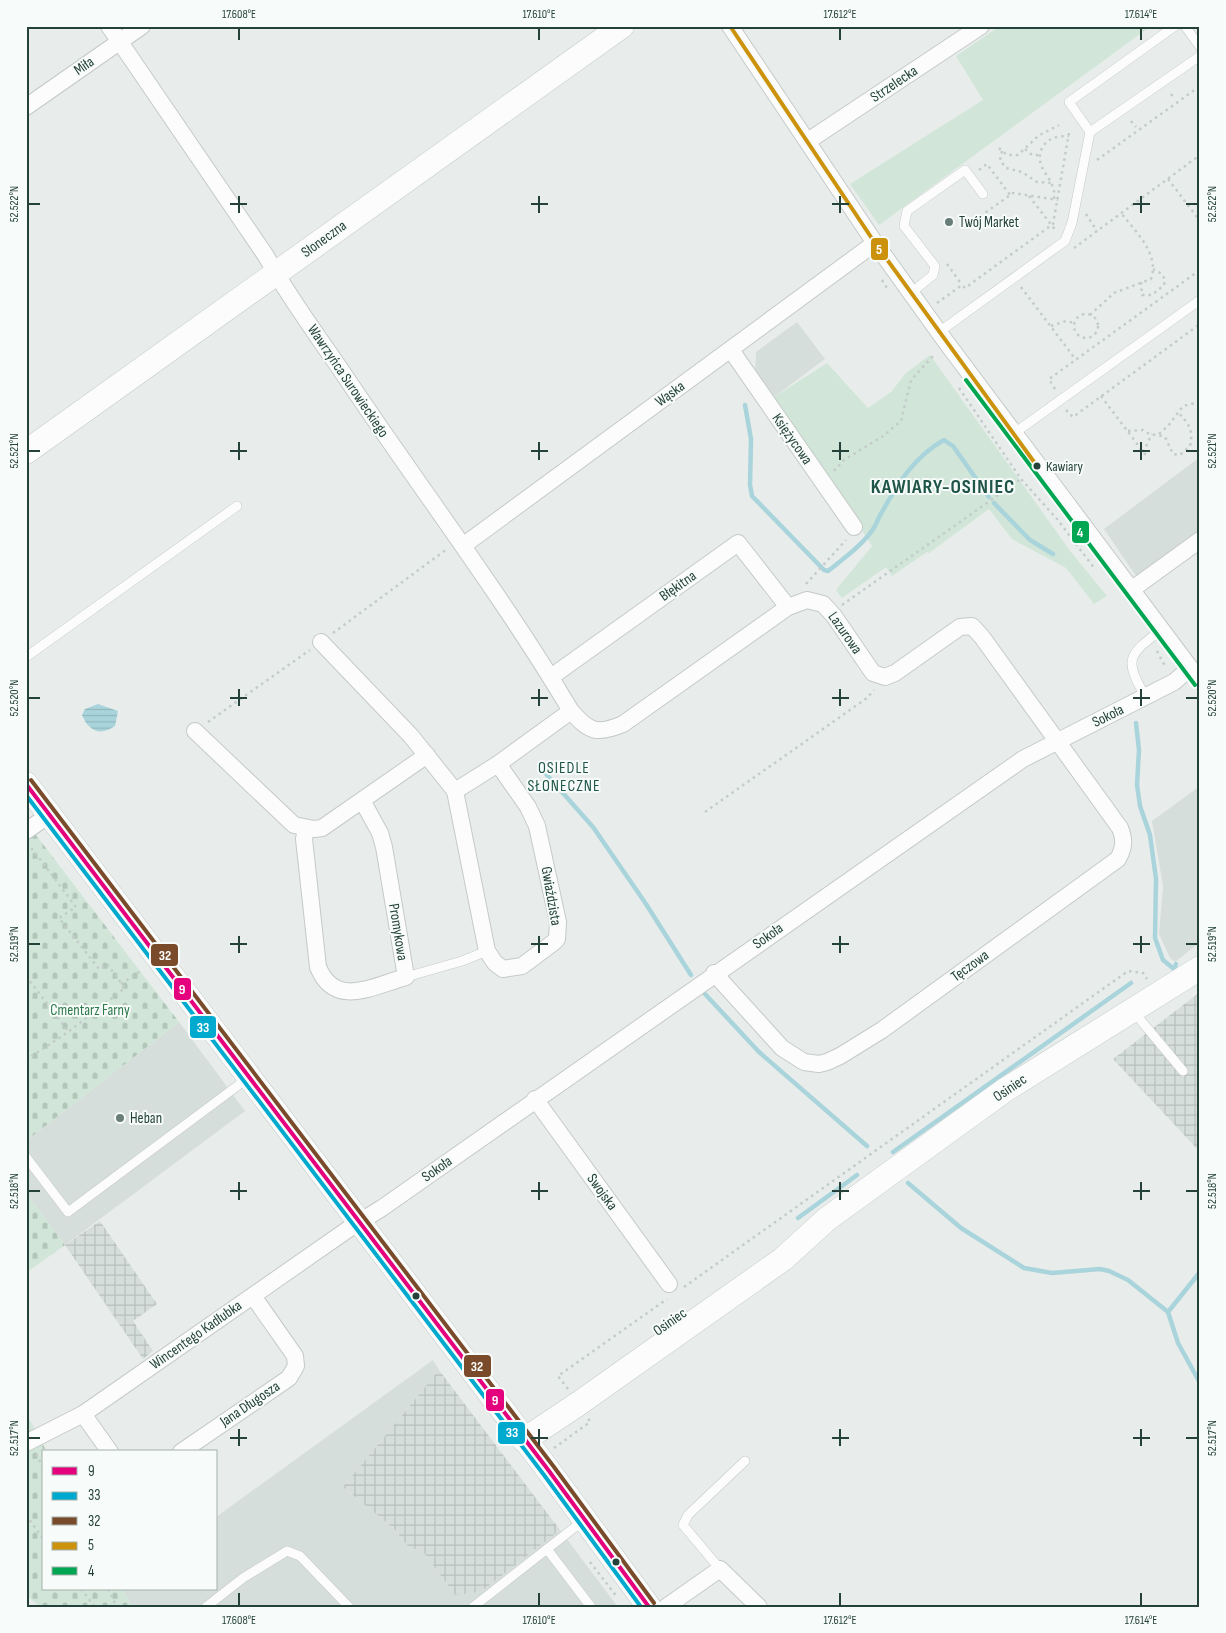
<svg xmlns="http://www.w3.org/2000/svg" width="1226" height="1633" font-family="'Sofia Sans Condensed',sans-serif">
	<defs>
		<pattern id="industrial-grid" width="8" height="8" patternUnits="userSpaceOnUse" patternTransform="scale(1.25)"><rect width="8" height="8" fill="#d6dedb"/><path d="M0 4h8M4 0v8" fill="none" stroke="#b8c0bd"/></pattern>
		<pattern id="cemetery-stones" width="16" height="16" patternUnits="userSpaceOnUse" patternTransform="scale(1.25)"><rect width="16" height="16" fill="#d1e6d8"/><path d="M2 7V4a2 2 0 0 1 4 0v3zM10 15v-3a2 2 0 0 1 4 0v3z" fill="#b3c6ba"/></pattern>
		<pattern id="water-rules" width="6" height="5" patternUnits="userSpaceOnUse" patternTransform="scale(1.25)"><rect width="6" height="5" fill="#a9d4db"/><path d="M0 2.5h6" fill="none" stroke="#91b7bd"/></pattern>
	</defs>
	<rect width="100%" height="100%" fill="#e8edeb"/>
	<g fill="#d6dedb">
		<polygon points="797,322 825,359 774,397 755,372 756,352"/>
		<polygon points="1200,457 1200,531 1136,576 1104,529"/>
		<polygon points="1200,786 1200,942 1175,962 1170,958 1159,934 1163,886 1152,821"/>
		<polygon points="179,1022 245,1111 65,1245 26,1193 26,1141"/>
		<polygon points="433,1360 439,1370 343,1487 393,1528 412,1551 419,1546 455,1595 481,1592 560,1530 618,1607 132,1607 123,1589 216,1589 216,1517"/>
	</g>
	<g fill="url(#industrial-grid)">
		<polygon points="1200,992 1200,1152 1113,1059"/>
		<polygon points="100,1221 157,1304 133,1321 153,1351 143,1359 65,1245"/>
		<polygon points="439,1370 560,1530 481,1592 455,1595 419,1546 412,1551 393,1528 343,1487"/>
	</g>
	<g fill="#d1e6d8">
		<polygon points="1000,26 1151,26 879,225 850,184 983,100 956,56"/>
		<polygon points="930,355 1071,552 1107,596 1094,604 1066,568 1012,539 989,509 929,553 927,552 892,576 886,567 842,598 836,590 872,546 774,397 827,363 868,408 891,392 906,373"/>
	</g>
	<g fill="url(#cemetery-stones)">
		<polygon points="26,822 179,1022 26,1141"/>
		<polygon points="26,1193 65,1245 26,1273"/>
		<polygon points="26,1413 47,1452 44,1452 44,1589 123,1589 132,1607 40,1607 26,1595"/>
	</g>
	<path fill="url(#water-rules)" d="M98 704 118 711 115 726C101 736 89 732 82 715L85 709Z"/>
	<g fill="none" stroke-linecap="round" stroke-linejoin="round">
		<g stroke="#a9d4db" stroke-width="4.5">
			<path d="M745 405 751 439 750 485 752 496 824 570 828 571C843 559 860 547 871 532 876 526 878 518 882 512 898 483 915 456 944 440L953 446 989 497"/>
			<polyline points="994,503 1030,540 1053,554"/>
			<polyline points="1136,723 1139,750 1137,785 1140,806 1150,835 1156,879 1155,938 1163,960 1174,969 1176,964"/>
			<polyline points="539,766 593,827 646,904 691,975"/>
			<polyline points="1199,953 1200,952"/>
			<polyline points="705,994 759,1052 867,1146"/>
			<polyline points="893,1152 1131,983"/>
			<polyline points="908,1183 961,1228 1024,1268 1052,1273 1100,1269 1109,1271 1128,1280 1168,1312"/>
			<polyline points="798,1218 857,1175"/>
			<polyline points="1200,1272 1168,1312 1178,1343 1200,1383"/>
		</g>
		<defs>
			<g id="lane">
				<polyline points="1185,26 1200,47"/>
				<polyline points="1090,132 1069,102 1175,26"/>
				<polyline points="911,293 933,275 935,266 904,226 907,211 965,170 983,194"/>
				<polyline points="939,332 1065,241 1072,223 1090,132 1200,56"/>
				<polyline points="1013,434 1200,300"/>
				<polyline points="26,657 237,506"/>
				<path d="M1146 698C1124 659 1127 656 1161 630"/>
				<polyline points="406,977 462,961 487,951"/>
				<polyline points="1133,1011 1183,1071"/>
				<polyline points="26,1157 68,1212 248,1078"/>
				<polyline points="584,1520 547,1549 591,1607"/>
				<polyline points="720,1569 683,1525 688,1515 745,1461"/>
				<polyline points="206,1607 243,1578 287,1551 300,1556 349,1607"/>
				<polyline points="473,1607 547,1549"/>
			</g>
			<g id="street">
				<path d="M109 26 266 256C290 300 321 340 349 382 423 492 503 597 571 711 589 732 597 735 623 724L788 607 807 600 823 604 834 616 873 673 885 677 895 673 960 627 972 626 982 637 1120 828C1125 840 1124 848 1118 859L882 1030 840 1056 827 1062 819 1064 804 1062 782 1048 714 973"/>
				<polyline points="730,26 875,243 946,342 1200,681"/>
				<polyline points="26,107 142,26"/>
				<polyline points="808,141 981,26"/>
				<polyline points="731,350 854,527"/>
				<polyline points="464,545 875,243"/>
				<polyline points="1131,590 1200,540"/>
				<polyline points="321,642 411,736 455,791 498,764 571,711"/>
				<polyline points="551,677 738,543 788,607"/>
				<polyline points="195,731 294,825 314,829 322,828 427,755"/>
				<polyline points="455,791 487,951 495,963 503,969 522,966 554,942 557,939 558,922 537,826 528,807 498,764"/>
				<path d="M306 828 304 839 318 967C335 1009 373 986 406 977L384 847 380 833 363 802"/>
				<polyline points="26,831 49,815"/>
				<polyline points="535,1099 669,1284"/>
				<polyline points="83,1414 110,1452"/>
				<polyline points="26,1443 83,1414 350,1228 382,1208 1023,759 1174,682 1189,669"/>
				<polyline points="181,1452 289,1378 296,1366 295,1356 253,1296"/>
				<polyline points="666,1607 720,1569 759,1607"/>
			</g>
			<g id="secondary">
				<polyline points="26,452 622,26"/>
				<polyline points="26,784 549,1471 649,1607"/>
				<polyline points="524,1440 578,1404 783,1259 827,1219 1005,1090 1200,968"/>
			</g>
		</defs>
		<use href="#lane" stroke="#c5cac8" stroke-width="10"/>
		<use href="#street" stroke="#c5cac8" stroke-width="18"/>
		<use href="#secondary" stroke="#c3cbc8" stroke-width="25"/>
		<g stroke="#c3ccca" stroke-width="2.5" stroke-dasharray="2.5 4" stroke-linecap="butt">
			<polyline points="1171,94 1175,99"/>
			<polyline points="1131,121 1136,127"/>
			<polyline points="999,148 1007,155 1018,155 1038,136 1059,125"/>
			<polyline points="1025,149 1032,155 1039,155"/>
			<polyline points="1002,151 1000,160 1006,168 1022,172 1037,182 1051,183"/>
			<polyline points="1097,160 1200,86"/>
			<polyline points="979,170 987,164 1010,195"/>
			<polyline points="1168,179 1200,221"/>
			<polyline points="1029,196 1056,231"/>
			<path d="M1054 199C1058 178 1029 167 1044 145 1050 137 1059 136 1069 136"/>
			<polyline points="1086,214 1097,231"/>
			<polyline points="975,220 1013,193 1058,200"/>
			<polyline points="1074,248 1200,155"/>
			<polyline points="947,264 962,285"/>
			<polyline points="882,280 888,290"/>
			<polyline points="1141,282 1142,295 1152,295 1164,285 1165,280 1162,274 1153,269"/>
			<polyline points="1021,287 1076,360"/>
			<polyline points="937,303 962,285 965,288 1053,224 1069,133"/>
			<circle cx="1086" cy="326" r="12"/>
			<path d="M1090 315 1114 293 1151 279C1160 254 1135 231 1121 213"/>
			<polyline points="1051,326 1066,321 1074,323"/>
			<polyline points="959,388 1021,479 1057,519 1095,569"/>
			<polyline points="1055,389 1049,379 1200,270"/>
			<polyline points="1101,396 1147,457"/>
			<polyline points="1066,410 1073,417 1200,324"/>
			<path d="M1128 431 1143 430C1150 436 1157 434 1165 437L1173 454 1180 455 1190 446C1194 430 1188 423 1178 412"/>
			<polyline points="1159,434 1168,426 1183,406 1200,402"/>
			<polyline points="1143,452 1152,434"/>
			<polyline points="834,471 844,460 883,436 901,421 911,380 935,354"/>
			<polyline points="806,584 846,540"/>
			<polyline points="842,605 1021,479"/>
			<polyline points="333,633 447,549"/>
			<polyline points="1157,651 1166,668"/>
			<polyline points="208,722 310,650"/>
			<polyline points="705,812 867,698 874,690"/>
			<polyline points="26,976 68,1031"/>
			<polyline points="121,984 142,970"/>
			<polyline points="26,1060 68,1032 125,988 107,964 99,969 59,918 76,907 30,846"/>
			<polyline points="684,1287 1128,971 1143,973 1147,979"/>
			<polyline points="568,1389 558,1376 667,1299"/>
			<polyline points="554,1448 590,1422 588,1418"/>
			<polyline points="36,1454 44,1469"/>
			<polyline points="26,1515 44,1540"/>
			<polyline points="590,1562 617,1597"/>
			<polyline points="81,1589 95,1607"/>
			<polyline points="108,1589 117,1607"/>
		</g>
		<use href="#lane" stroke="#fcfcfc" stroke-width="9"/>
		<use href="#street" stroke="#fcfcfc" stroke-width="16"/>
		<use href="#secondary" stroke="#fcfcfc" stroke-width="24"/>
		<defs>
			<polyline id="bus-1" points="26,784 549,1471 649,1607"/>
			<polyline id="bus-2" points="26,795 544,1475 641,1607"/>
			<polyline id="bus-3" points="31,780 554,1467 654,1603"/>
			<polyline id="bus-4" points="730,26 875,243 1037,466"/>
			<polyline id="bus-5" points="966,380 1195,685"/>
		</defs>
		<use href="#bus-1" stroke="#f7fbf9" stroke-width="8"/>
		<use href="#bus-2" stroke="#f7fbf9" stroke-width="8"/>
		<use href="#bus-3" stroke="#f7fbf9" stroke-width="8"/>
		<use href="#bus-4" stroke="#f7fbf9" stroke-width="8"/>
		<use href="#bus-5" stroke="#f7fbf9" stroke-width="8"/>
		<use href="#bus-1" stroke="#e5007d" stroke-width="4"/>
		<use href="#bus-2" stroke="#00a9ce" stroke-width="4"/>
		<use href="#bus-3" stroke="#7a4b2a" stroke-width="4"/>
		<use href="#bus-4" stroke="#cd920c" stroke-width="4"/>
		<use href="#bus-5" stroke="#00a651" stroke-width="4"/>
	</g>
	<path fill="none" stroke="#24423a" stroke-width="2" d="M239 28V40M539 28V40M840 28V40M1141 28V40M239 196V213M539 196V213M840 196V213M1141 196V213M28 204H40M230 204H247M531 204H548M832 204H849M1133 204H1150M1186 204H1198M239 442V460M539 442V460M840 442V460M1141 442V460M28 451H40M230 451H247M531 451H548M832 451H849M1133 451H1150M1186 451H1198M239 689V706M539 689V706M840 689V706M1141 689V706M28 698H40M230 698H247M531 698H548M832 698H849M1133 698H1150M1186 698H1198M239 936V953M539 936V953M840 936V953M1141 936V953M28 944H40M230 944H247M531 944H548M832 944H849M1133 944H1150M1186 944H1198M239 1182V1200M539 1182V1200M840 1182V1200M1141 1182V1200M28 1191H40M230 1191H247M531 1191H548M832 1191H849M1133 1191H1150M1186 1191H1198M239 1429V1446M539 1429V1446M840 1429V1446M1141 1429V1446M28 1438H40M230 1438H247M531 1438H548M832 1438H849M1133 1438H1150M1186 1438H1198M239 1593V1606M539 1593V1606M840 1593V1606M1141 1593V1606"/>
	<g fill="#697e78" stroke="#f7fbf9" stroke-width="2">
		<circle cx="949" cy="222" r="5"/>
		<circle cx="120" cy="1118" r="5"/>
	</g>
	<g fill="#24423a" stroke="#f7fbf9" stroke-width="2">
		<circle cx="1037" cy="466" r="4.5"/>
		<circle cx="416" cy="1296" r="4.5"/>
		<circle cx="616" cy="1562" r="4.5"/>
	</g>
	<g text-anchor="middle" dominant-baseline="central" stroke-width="4" stroke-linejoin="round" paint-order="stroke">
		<g font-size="14" fill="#24423a" stroke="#f7fbf9" text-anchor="start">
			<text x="1046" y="466">Kawiary</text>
		</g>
		<g font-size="15" fill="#24423a" stroke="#f7fbf9">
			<text transform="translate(84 66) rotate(-35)">Miła</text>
			<text transform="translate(894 84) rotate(-34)">Strzelecka</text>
			<text transform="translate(324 239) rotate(-36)">Słoneczna</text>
			<text transform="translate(348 381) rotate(56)">Wawrzyńca Surowieckiego</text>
			<text transform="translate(670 394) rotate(-36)">Wąska</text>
			<text transform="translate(792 439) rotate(55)">Księżycowa</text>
			<text transform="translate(678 586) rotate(-35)">Błękitna</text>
			<text transform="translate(845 633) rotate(55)">Lazurowa</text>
			<text transform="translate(1108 716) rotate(-26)">Sokoła</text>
			<text transform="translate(551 896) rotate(80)">Gwiaździsta</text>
			<text transform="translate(398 932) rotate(81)">Promykowa</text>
			<text transform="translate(768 936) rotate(-35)">Sokoła</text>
			<text transform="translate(970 966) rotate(-36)">Tęczowa</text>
			<text transform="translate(1010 1088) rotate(-34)">Osiniec</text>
			<text transform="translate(437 1169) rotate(-35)">Sokoła</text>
			<text transform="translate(602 1192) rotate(54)">Swojska</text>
			<text transform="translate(670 1322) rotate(-35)">Osiniec</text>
			<text transform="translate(196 1335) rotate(-35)">Wincentego Kadłubka</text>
			<text transform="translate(250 1404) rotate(-34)">Jana Długosza</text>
		</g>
		<g font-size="15" fill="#24423a" stroke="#f7fbf9" text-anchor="start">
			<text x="959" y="222">Twój Market</text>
			<text x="130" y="1118">Heban</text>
		</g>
		<g font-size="15" fill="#2d7a4b" stroke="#f7fbf9">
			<text x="90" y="1010">Cmentarz Farny</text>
		</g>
		<g font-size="16" letter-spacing="1" fill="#1f5548" stroke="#f7fbf9">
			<text x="564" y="768">OSIEDLE<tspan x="564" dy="18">SŁONECZNE</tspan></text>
		</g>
		<g font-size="20" font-weight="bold" letter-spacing="1" fill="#1f5548" stroke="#f7fbf9">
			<text x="943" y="487">KAWIARY-OSINIEC</text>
		</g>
	</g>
	<g stroke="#f7fbf9" stroke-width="2">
		<rect x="870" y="237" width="19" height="24" rx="5" fill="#cd920c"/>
		<rect x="1071" y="520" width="19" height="24" rx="5" fill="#00a651"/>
		<rect x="150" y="943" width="29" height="24" rx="5" fill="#7a4b2a"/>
		<rect x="173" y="977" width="19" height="24" rx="5" fill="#e5007d"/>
		<rect x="189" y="1015" width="28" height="24" rx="5" fill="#00a9ce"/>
		<rect x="463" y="1354" width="29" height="24" rx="5" fill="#7a4b2a"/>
		<rect x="485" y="1388" width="20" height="24" rx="5" fill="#e5007d"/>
		<rect x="497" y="1421" width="29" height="24" rx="5" fill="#00a9ce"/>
	</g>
	<g font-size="14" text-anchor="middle" font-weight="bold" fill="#fff">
		<text x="879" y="254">5</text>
		<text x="1080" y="537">4</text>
		<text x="165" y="960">32</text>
		<text x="182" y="994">9</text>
		<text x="203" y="1032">33</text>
		<text x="477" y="1371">32</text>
		<text x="495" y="1405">9</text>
		<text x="512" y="1437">33</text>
	</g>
	<rect width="1226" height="1633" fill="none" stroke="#f7fbf9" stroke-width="55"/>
	<rect x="42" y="1450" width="175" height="140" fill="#f7fbf9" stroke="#a3b1ad"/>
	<rect x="52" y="1467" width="25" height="8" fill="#e5007d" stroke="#a3b1ad"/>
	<text x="88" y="1476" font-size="15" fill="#24423a">9</text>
	<rect x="52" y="1492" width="25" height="8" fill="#00a9ce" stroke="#a3b1ad"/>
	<text x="88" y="1500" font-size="15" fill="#24423a">33</text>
	<rect x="52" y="1517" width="25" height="8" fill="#7a4b2a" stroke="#a3b1ad"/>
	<text x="88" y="1526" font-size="15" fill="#24423a">32</text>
	<rect x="52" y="1542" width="25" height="8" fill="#cd920c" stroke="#a3b1ad"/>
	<text x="88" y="1550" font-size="15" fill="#24423a">5</text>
	<rect x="52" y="1567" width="25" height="8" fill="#00a651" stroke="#a3b1ad"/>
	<text x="88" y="1576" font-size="15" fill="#24423a">4</text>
	<rect x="28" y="28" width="1170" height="1578" fill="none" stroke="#24423a" stroke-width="2"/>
	<g font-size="12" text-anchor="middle" fill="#24423a">
		<text x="239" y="18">17.608°E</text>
		<text x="539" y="18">17.610°E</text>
		<text x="840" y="18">17.612°E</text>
		<text x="1141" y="18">17.614°E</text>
		<text transform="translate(14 204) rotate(-90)" y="4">52.522°N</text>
		<text transform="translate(1212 204) rotate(-90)" y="4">52.522°N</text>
		<text transform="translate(14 451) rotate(-90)" y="4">52.521°N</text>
		<text transform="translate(1212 451) rotate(-90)" y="4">52.521°N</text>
		<text transform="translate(14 698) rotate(-90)" y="4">52.520°N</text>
		<text transform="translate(1212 698) rotate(-90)" y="4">52.520°N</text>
		<text transform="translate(14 944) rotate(-90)" y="4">52.519°N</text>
		<text transform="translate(1212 944) rotate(-90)" y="4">52.519°N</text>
		<text transform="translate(14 1191) rotate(-90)" y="4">52.518°N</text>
		<text transform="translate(1212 1191) rotate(-90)" y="4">52.518°N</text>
		<text transform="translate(14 1438) rotate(-90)" y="4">52.517°N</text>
		<text transform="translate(1212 1438) rotate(-90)" y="4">52.517°N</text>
		<text x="239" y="1624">17.608°E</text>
		<text x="539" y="1624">17.610°E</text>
		<text x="840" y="1624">17.612°E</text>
		<text x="1141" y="1624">17.614°E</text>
	</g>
</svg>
